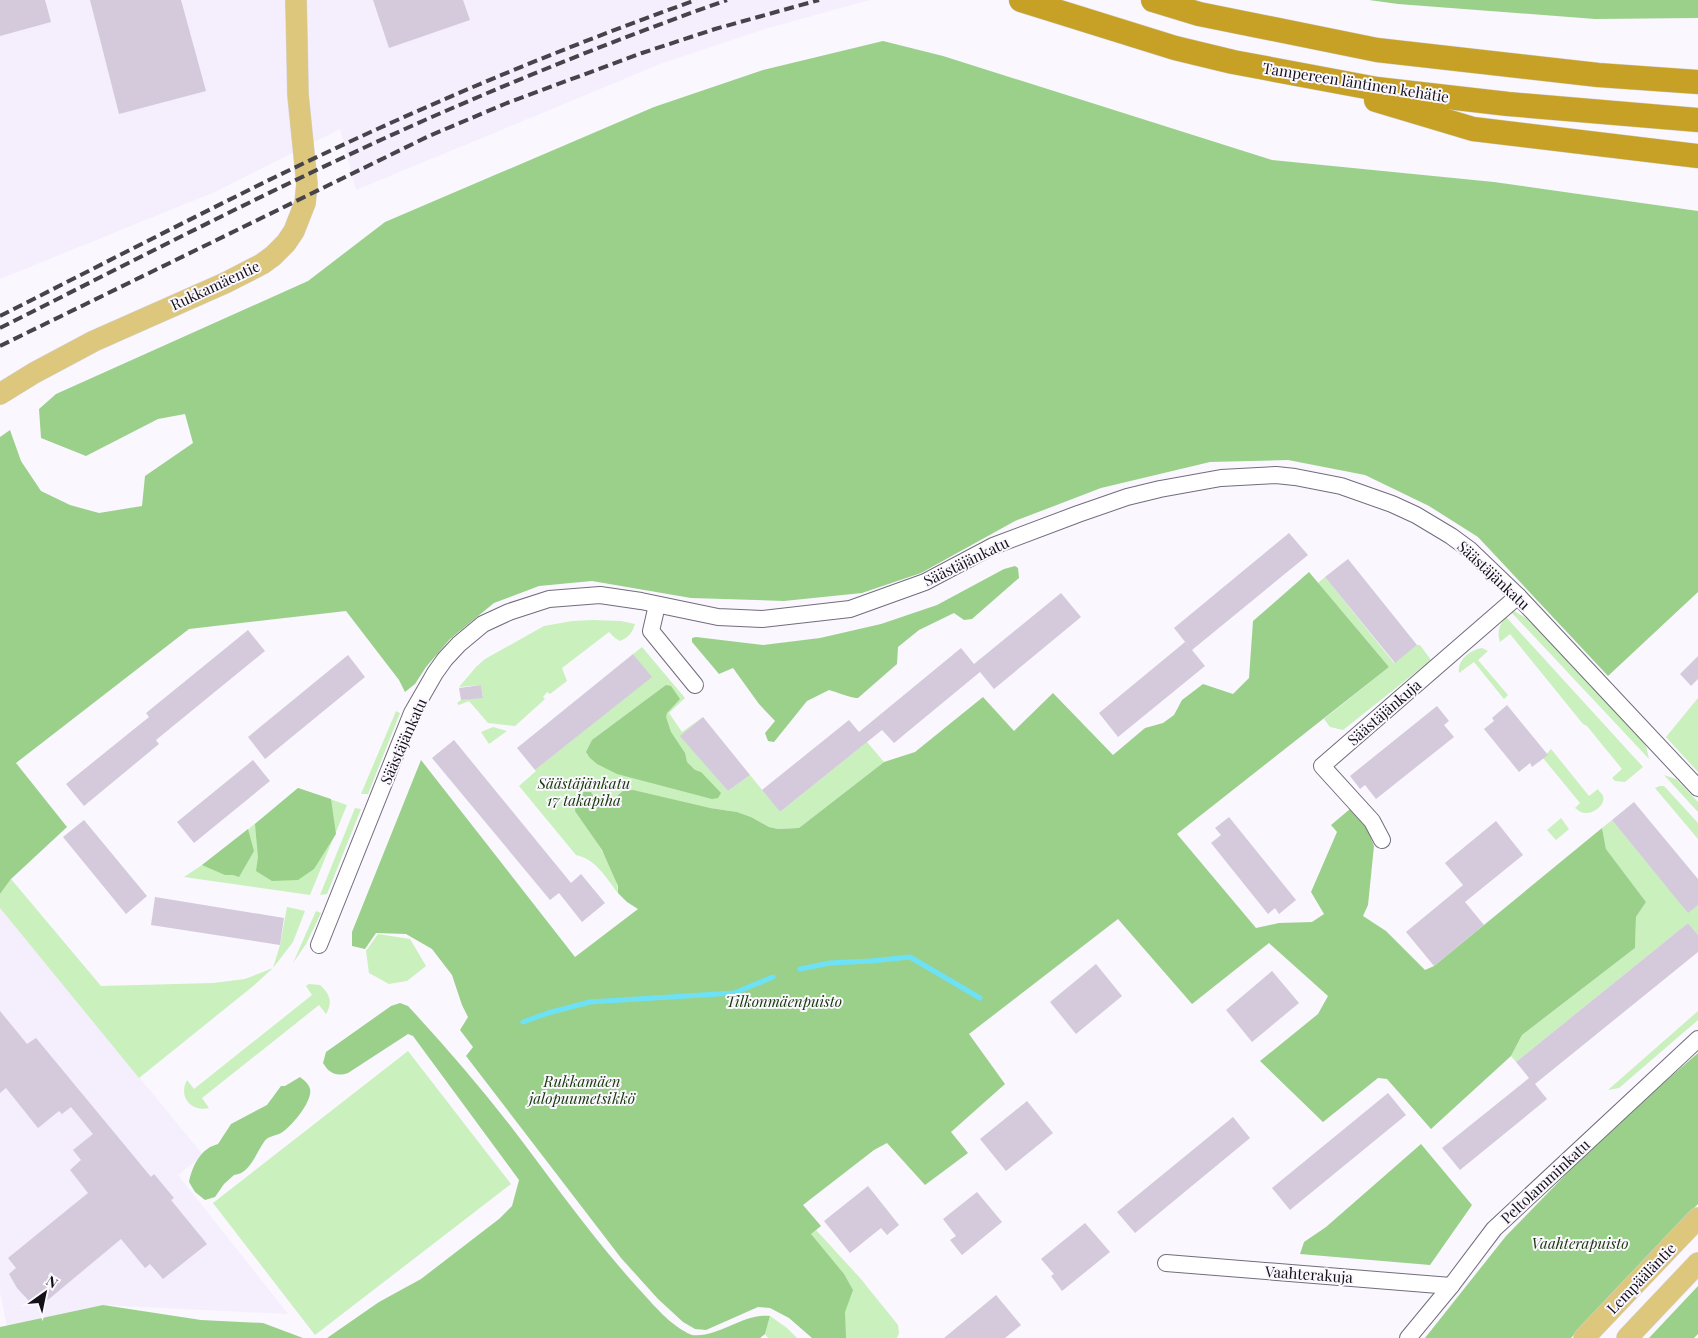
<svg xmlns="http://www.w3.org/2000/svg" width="1698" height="1338" font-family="'Playfair Display',serif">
	<rect width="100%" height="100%" fill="#faf7fe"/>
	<g fill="#f4eefd">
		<polygon points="0,0 870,0 768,28 663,63 356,190 340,129 217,191 0,279"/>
		<polygon points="0,908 203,1155 178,1175 288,1314 103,1305 7,1326 0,1292"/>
	</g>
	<g fill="#caf0be">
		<polygon points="1325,577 1394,663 1417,645 1420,645 1431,660 1343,730 1330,727 1324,719 1389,667 1318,583"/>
		<polygon points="1514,611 1526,618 1545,636 1634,731 1646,746 1649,759 1511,612"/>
		<path d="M1506 617 1643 767 1625 782 1615 781 1612 778 1622 769 1587 726 1583 724 1510 634 1500 642C1497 632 1499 625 1506 617Z"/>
		<path d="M593 620 621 621 635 624C632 633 629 637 620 641L615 638 609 632 562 668 567 681 550 694 547 692 543 697 545 699 515 726 488 723 469 701 459 705 457 703 461 700 483 697 481 685 459 687 476 667 485 659 544 626 572 621Z"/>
		<path d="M642 647 685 698 669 713 682 732 703 717 681 736 728 791 750 775 780 812 867 742 884 762 799 828 778 829 769 827 751 817 737 812 710 808 589 831C600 847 618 873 618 893 606 878 596 859 576 855L519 786 536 771 535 770 651 677 633 654Z"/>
		<path d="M1482 648 1488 651 1478 660 1508 695 1504 699 1474 662 1459 673C1457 660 1470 650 1482 648Z"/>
		<polygon points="1698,698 1698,772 1666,737"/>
		<polygon points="396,711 400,713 368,794 361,794"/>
		<polygon points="493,727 507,731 489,744 481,732"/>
		<path d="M1551 749 1589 796 1598 789C1599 792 1602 793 1603 796 1606 805 1593 814 1585 813 1581 813 1578 810 1575 808L1580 803 1543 758Z"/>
		<polygon points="1664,775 1676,779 1698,802 1698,812"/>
		<polygon points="1660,786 1664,786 1698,823 1698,839 1655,788"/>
		<polygon points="298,788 347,805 310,895 184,877 217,855"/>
		<polygon points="355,808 361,809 327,894 320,895"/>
		<polygon points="1561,818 1569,829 1556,840 1547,830"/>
		<polygon points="1612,820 1688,912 1698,905 1698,935 1688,923 1516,1062 1511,1056 1522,1035 1635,948 1636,917 1646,902 1606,849 1602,828"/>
		<polygon points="11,879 101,986 213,983 245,979 273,968 280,945 287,907 305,911 293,942 273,968 252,987 139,1078 0,908 0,894"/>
		<polygon points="316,911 321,913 306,944 293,963"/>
		<polygon points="378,934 410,939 426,966 407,981 389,984 369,973 366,951"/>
		<path d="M309 984 320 985C330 994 333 1002 326 1014L319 1005 202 1098 209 1108C191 1112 178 1097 187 1080L194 1089 312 995 306 986Z"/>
		<polygon points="1698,1011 1698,1020 1619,1088 1608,1090"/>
		<polygon points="408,1051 511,1184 315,1335 213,1203"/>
		<polygon points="816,1230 860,1278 898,1325 899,1333 897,1338 833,1338 810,1234"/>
		<polygon points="770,1316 787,1328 797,1338 768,1338 765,1334"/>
	</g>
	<g fill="#9bd08b">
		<polygon points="1369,0 1698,0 1698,18 1595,19 1398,4"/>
		<polygon points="883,41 943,56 1272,160 1494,182 1698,211 1698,592 1608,676 1478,537 1429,506 1365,475 1288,460 1210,462 1101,488 1015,521 921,573 862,593 784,601 691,598 592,581 539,586 494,603 450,639 426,667 415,684 405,692 399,680 346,611 189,629 16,763 67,827 11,879 0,894 0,437 10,430 21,461 41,491 70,505 99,513 142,506 145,476 193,443 185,414 158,419 86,456 41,438 39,409 56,394 308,281 385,222 654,107 763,70"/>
		<path d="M1015 566 1018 568 1019 578 972 619 964 620 954 613 919 630 898 647 897 664 858 698C853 699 837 692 829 690L807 701 774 742 768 741 765 733 775 721 759 704 733 668 719 674 692 642V638L696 637 763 645 820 638 881 624 937 605 1004 569Z"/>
		<polygon points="1309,572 1389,667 1177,834 1256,928 1279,923 1312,922 1324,914 1311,892 1337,832 1331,825 1350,809 1366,825 1374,846 1368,905 1363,916 1386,931 1425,970 1434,966 1602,828 1606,849 1646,902 1636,917 1635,948 1522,1035 1511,1056 1431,1129 1387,1079 1378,1078 1323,1122 1260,1061 1318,1014 1328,996 1269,943 1192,1004 1118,919 969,1034 1005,1084 951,1132 968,1153 925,1185 887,1143 874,1150 803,1205 821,1226 811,1234 844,1274 853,1290 845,1312 846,1338 812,1338 789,1318 770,1308 758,1307 706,1330 695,1329 683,1322 658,1299 621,1258 466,1056 473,1047 460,1030 468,1017 462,1005 452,975 432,949 406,934 376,933 365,949 352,946 352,932 421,760 575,957 638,909 627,902 618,893 618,886 602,850 575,811 576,796 584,792 591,792 595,799 603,808 623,791 633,790 710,808 737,812 751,817 769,827 778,829 799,828 884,762 915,752 983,697 1014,731 1053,693 1113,755 1145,728 1163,723 1174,715 1182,700 1203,684 1233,694 1249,678 1253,621"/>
		<polygon points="666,685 671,686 680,699 667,713 666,717 671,732 685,753 687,762 695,770 701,772 721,793 718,798 712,799 617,774 597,764 590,758 586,752 592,740"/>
		<polygon points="298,788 331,799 336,834 314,869 298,880 272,881 256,871 258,857 255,824"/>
		<polygon points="248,829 254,851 239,877 233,875 225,875 202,865"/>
		<path d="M400 1003 408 1006C443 1044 477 1083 509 1124 551 1179 591 1236 638 1288 653 1304 670 1326 692 1335 719 1338 743 1313 770 1316L765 1334 760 1338H327L379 1302 421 1279 499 1219 512 1206 519 1180 413 1036 408 1034 348 1073C336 1077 329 1073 323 1063L326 1052 391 1006Z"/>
		<polygon points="1698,1053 1698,1204 1571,1338 1425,1338 1506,1236 1610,1129"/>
		<path d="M300 1077C304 1080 309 1084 310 1089 313 1101 291 1127 281 1133 276 1136 267 1136 264 1142 256 1153 250 1174 234 1175L224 1184 215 1197 205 1200 195 1192 189 1182C192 1166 201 1148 218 1144L231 1124 267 1105 281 1086H285Z"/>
		<polygon points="1421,1144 1472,1205 1430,1265 1300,1254 1304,1242 1326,1227"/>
		<polygon points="1698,1286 1698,1334 1694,1338 1649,1338"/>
		<polygon points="103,1305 201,1320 263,1323 303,1338 0,1338 0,1327"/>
	</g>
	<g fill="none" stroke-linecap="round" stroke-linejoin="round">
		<g stroke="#6de2f6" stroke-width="5">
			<polyline points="800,969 830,963 871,961 910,957 980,998"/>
			<polyline points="523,1022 548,1013 590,1002 734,993 773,977"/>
		</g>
	</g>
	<g fill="#d4cadc">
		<polygon points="0,0 45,0 51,22 0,36"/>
		<polygon points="90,0 181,0 206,91 119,114"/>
		<polygon points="373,0 463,0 470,20 389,48"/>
		<polygon points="1289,533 1308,555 1192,650 1205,666 1118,737 1099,713 1185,642 1190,648 1174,628"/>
		<polygon points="1348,559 1417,645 1395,663 1325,577"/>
		<polygon points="1061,593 1081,617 994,689 980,672 894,743 882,730 780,812 762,790 849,720 859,732 961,648 974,664"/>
		<polygon points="248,630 265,651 156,740 159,744 84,806 66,784 149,717 146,713"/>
		<polygon points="633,654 652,677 535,770 517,748"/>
		<polygon points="348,655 365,677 265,759 248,737"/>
		<polygon points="1698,656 1698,679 1691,686 1680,674"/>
		<polygon points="481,685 483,698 461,700 459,688"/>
		<polygon points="1507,705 1548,755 1532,767 1530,763 1519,772 1484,729 1494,721 1492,718"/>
		<polygon points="1437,706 1449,721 1444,725 1454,737 1376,799 1365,785 1360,789 1350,776"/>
		<polygon points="703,717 750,775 728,791 680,736"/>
		<polygon points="454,740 571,883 581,874 605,903 582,922 559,893 550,900 432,758"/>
		<polygon points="253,760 270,781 194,843 177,822"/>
		<polygon points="1634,802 1698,879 1698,905 1688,913 1612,820"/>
		<polygon points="1229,817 1296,900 1279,914 1275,908 1268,914 1211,843 1221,835 1215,828"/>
		<polygon points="84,820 147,896 126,914 63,837"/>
		<polygon points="1496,821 1523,855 1465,902 1484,925 1434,966 1406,932 1463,885 1445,863"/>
		<polygon points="155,897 284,918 280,945 151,925"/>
		<polygon points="1688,923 1698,935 1698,952 1535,1084 1547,1099 1460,1170 1442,1148 1529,1078 1516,1062"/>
		<polygon points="1096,964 1122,996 1076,1034 1050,1002"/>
		<polygon points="1272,971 1299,1003 1252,1042 1226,1010"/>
		<polygon points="0,1011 27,1044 36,1038 151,1177 154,1174 174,1198 171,1200 207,1244 163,1279 150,1264 145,1268 121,1239 43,1304 36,1296 29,1301 17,1288 9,1274 16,1268 8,1258 88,1193 70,1170 81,1160 73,1150 93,1134 71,1107 62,1114 59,1111 38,1128 6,1088 0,1093"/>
		<polygon points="1388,1093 1406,1115 1290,1210 1272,1188"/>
		<polygon points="1027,1101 1053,1133 1006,1171 980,1139"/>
		<polygon points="1233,1117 1250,1138 1135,1233 1117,1212"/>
		<polygon points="868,1186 899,1225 887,1235 881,1228 850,1253 824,1221"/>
		<polygon points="977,1192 1002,1222 962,1255 950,1240 956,1236 943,1219"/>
		<polygon points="1085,1223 1110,1252 1062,1291 1051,1276 1054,1274 1041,1259"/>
		<polygon points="996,1295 1021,1325 1005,1338 944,1338"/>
	</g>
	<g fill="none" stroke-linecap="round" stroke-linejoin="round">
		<defs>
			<g id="minor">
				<polyline points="657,605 651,631 695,685"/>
				<polyline points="1382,840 1372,821 1322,766 1518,596"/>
				<polyline points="319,945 412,713 435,673 445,659 459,644 483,624 509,612 549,599 600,595 641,601 718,617 762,619 850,609 925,582 993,546 1078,514 1127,497 1160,489 1221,478 1276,475 1295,477 1341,486 1392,504 1416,515 1451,536 1470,550 1518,596 1698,788"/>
				<polyline points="1166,1263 1451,1286"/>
				<polyline points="1408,1338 1451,1286 1494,1229 1698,1039"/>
			</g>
			<g id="major">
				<polyline points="0,394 34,373 94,341 225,283 262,264 273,256 286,243 294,231 305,203 307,184 298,95 296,0"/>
				<polyline points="1584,1338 1698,1218"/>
				<polyline points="1627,1338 1698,1263"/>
			</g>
			<g id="highway">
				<polyline points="1021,0 1175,48 1233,62 1377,89 1508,104 1698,120"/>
				<polyline points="1153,0 1199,14 1377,50 1598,75 1698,82"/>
				<polyline points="1376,100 1473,129 1698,156"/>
			</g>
		</defs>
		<use href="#minor" stroke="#736c7c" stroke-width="18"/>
		<use href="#major" stroke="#d5d4d5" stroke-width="22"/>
		<use href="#highway" stroke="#d5d4d5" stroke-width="25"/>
		<use href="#minor" stroke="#fff" stroke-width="16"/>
		<use href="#major" stroke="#ddc77c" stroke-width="21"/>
		<use href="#highway" stroke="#c6a125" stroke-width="24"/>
		<g stroke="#46434a" stroke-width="4" stroke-dasharray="10 5" stroke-linecap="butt">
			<path d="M0 316C89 271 178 225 267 181 406 113 550 52 696 0"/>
			<path d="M0 328C141 257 281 184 425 120 525 76 625 36 727 0"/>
			<polyline points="0,346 429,136 507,103 642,53 715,29 819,0"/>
		</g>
	</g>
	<g text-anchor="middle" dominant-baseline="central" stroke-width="4" stroke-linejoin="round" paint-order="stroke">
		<g font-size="15" fill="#141118" stroke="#faf7fe">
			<text transform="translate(1356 82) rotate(9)">Tampereen läntinen kehätie</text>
			<text transform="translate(215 285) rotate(-25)">Rukkamäentie</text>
			<text transform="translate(966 561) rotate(-26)">Säästäjänkatu</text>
			<text transform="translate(1494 575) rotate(43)">Säästäjänkatu</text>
			<text transform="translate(1384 712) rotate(-41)">Säästäjänkuja</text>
			<text transform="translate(403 741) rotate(-66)">Säästäjänkatu</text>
			<text transform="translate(1545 1181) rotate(-43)">Peltolamminkatu</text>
			<text transform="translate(1309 1274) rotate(4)">Vaahterakuja</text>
			<text transform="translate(1641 1278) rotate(-46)">Lempääläntie</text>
		</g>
		<g font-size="15" font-style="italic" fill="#143707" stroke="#faf7fe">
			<text x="584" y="783">Säästäjänkatu<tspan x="584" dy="17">17 takapiha</tspan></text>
			<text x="784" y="1001">Tilkonmäenpuisto</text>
			<text x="582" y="1081">Rukkamäen<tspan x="582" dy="17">jalopuumetsikkö</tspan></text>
			<text x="1580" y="1243">Vaahterapuisto</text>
		</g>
	</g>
	<g transform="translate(45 1293) rotate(33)" stroke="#faf7fe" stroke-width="4" paint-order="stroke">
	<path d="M0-4L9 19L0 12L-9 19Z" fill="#141118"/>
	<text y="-8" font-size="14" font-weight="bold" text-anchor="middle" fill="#141118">N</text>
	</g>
</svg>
